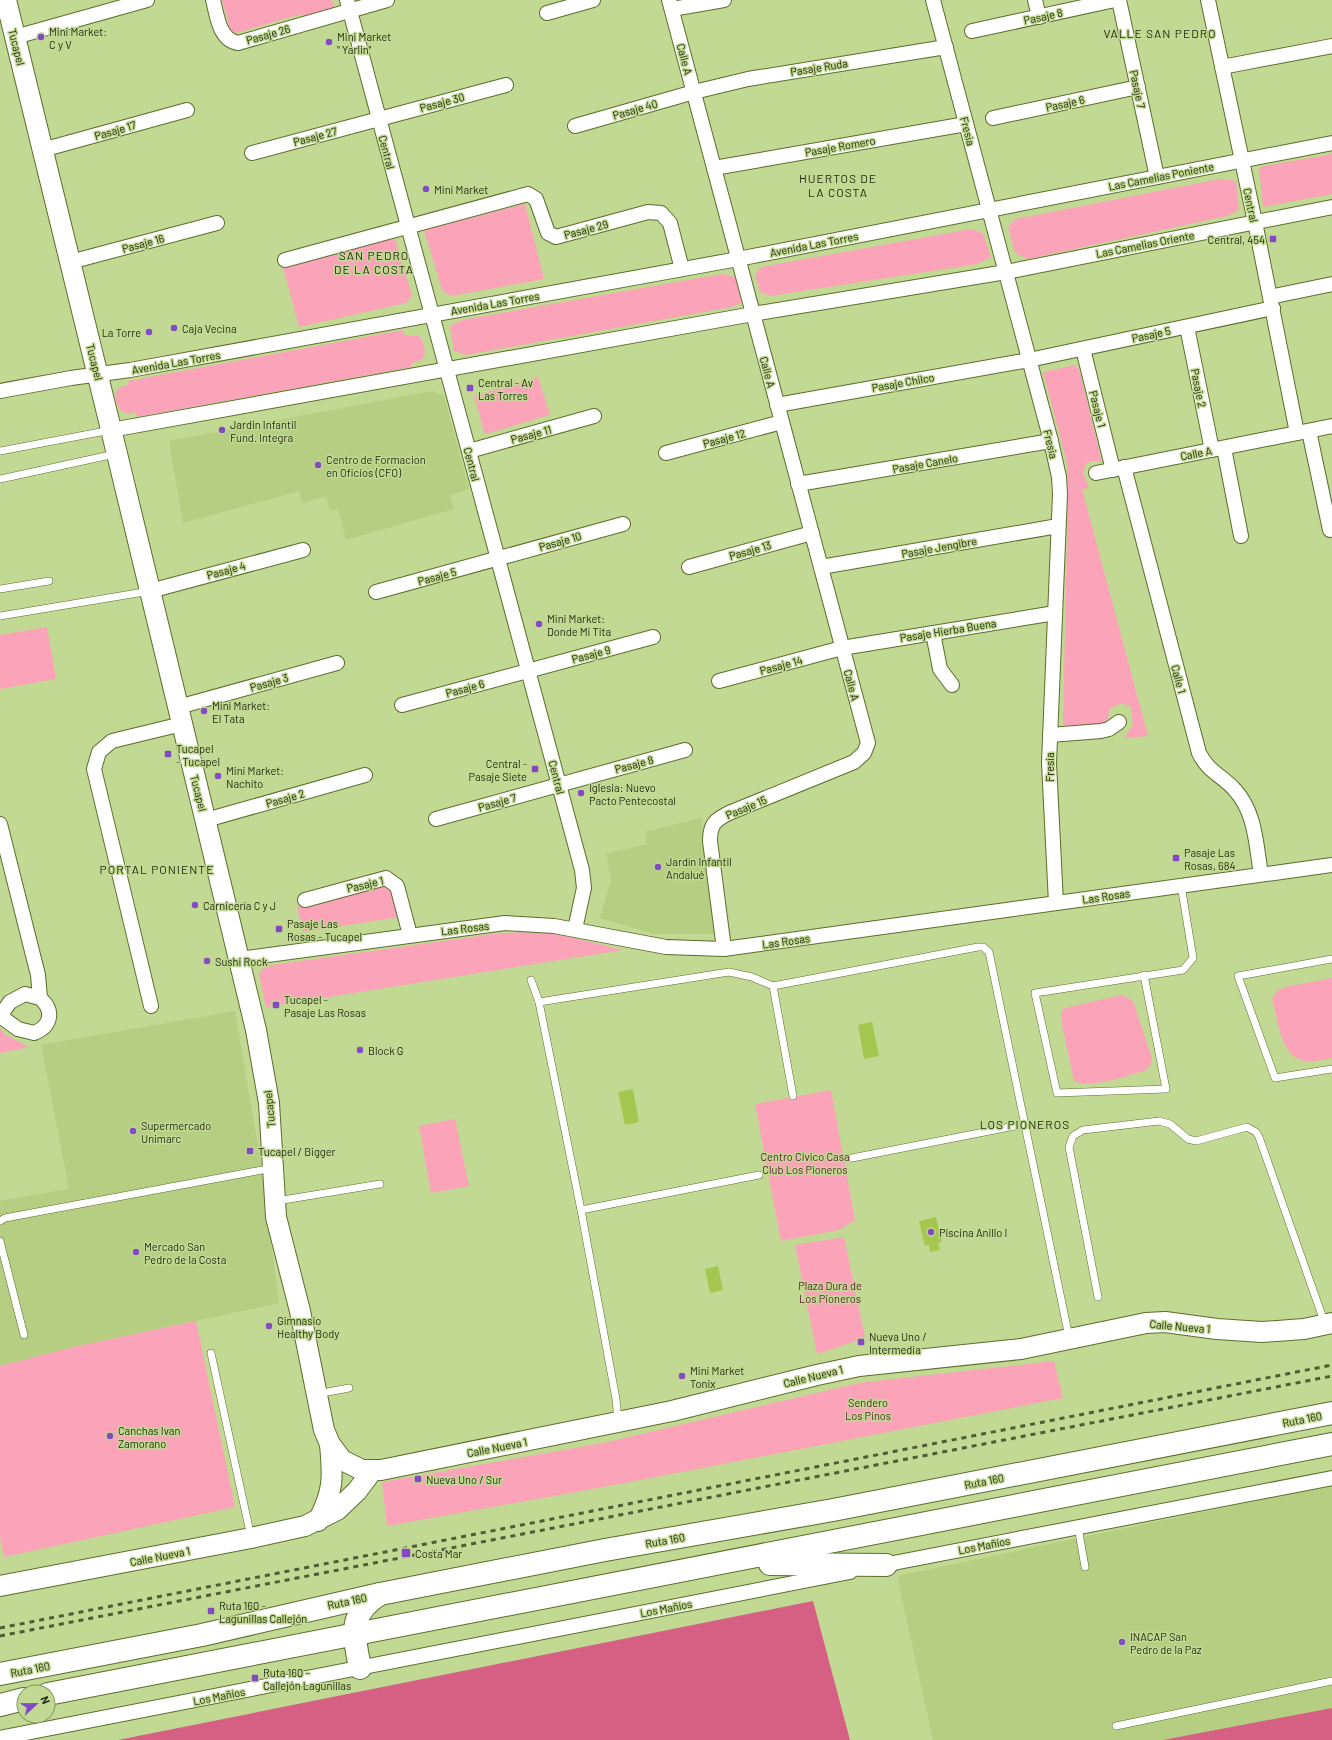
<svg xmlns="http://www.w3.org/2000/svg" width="1332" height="1740" font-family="Barlow,sans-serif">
	<rect width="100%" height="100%" fill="#c2d993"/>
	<g fill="#b5ce82">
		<polygon points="432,391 444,396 469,489 450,495 454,509 346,540 338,509 330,511 326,496 302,503 299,491 183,523 169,441"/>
		<polygon points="701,818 718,934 654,934 600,918 611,880 606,854 647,844 645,832"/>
		<polygon points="235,1011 260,1157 279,1303 78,1346 0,1366 0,1201 69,1189 41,1045"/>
		<polygon points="1332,1485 1332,1708 1163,1740 933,1740 897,1576"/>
	</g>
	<g fill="#fba3b9">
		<polygon points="222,0 332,0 334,6 331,10 304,19 302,14 236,33 230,29"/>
		<polygon points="1332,154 1332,194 1263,207 1259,167"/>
		<polygon points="1220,179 1236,181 1239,210 1227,216 1028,259 1015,253 1008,227 1016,219"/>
		<polygon points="525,204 544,279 451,296 442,290 424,230"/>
		<polygon points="971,229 983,233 991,257 977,264 770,296 760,292 755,275 761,267"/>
		<polygon points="391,236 395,239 412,296 406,303 299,327 283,267"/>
		<polygon points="722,274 736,277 743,302 732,307 466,355 454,351 450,326 462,320"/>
		<path d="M403 330 404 335 419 336C425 343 426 351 423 359L411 364V367L137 417 136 412C133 412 129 414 126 413 117 412 112 395 119 388 121 386 125 386 128 386V381Z"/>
		<path d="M1075 365 1079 369 1102 462 1094 461 1086 463 1083 473 1089 488 1082 489 1148 736 1124 738 1133 725 1131 707C1122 702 1117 703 1109 710L1108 723 1101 727 1063 725 1068 489 1067 463 1043 372Z"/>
		<polygon points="538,377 550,415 485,434 474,396"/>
		<polygon points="47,627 56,679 0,689 0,635"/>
		<polygon points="383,882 395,890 400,917 303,932 297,907"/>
		<polygon points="550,932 623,950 266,1007 259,975 263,968 272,965 500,933"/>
		<path d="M1332 978V1058C1324 1059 1312 1063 1304 1061 1280 1056 1278 1019 1272 999L1278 990 1285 987Z"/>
		<path d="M1122 995 1133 1001 1152 1058 1150 1066 1144 1071C1123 1076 1095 1089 1074 1081L1061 1020V1012L1065 1008Z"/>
		<polygon points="0,1028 6,1035 29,1047 0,1053"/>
		<polygon points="831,1090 855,1220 839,1230 781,1241 755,1104"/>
		<polygon points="455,1119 469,1186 431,1193 419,1126"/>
		<polygon points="844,1237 865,1338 817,1354 795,1245"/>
		<polygon points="196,1321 235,1507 4,1557 0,1537 0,1366 78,1346"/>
		<polygon points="1054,1361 1063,1398 625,1483 387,1526 382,1482 603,1443 859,1383"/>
	</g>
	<g fill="#d56084">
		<polygon points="813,1601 850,1740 118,1740"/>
		<polygon points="1332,1708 1332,1740 1163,1740"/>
	</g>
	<g fill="#a5c750">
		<polygon points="872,1022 879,1056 864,1059 858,1025"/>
		<polygon points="633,1089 639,1122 625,1125 618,1092"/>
		<polygon points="936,1217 942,1242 938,1243 940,1250 930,1252 929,1245 925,1246 919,1221"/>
		<polygon points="718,1266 723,1290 710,1293 705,1269"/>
	</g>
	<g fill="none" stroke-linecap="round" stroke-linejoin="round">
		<defs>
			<g id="lane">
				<polyline points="0,451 111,430"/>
				<polyline points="0,479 115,454"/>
				<polyline points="0,589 49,581"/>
				<polyline points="0,616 150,591"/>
				<polyline points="1332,959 1238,976 1275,1078 1332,1069"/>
				<polyline points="1144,975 1166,1089 1057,1093 1035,993 1183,970 1193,958 1181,885"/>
				<polyline points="531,980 539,1002 581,1210 616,1399 618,1421"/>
				<polyline points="773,986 978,947 983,947 989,952 1069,1337"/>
				<polyline points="539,1002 729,972 752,977 773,986 793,1096"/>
				<polyline points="852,1158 1025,1124"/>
				<polyline points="277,1201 380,1184"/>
				<polyline points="581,1210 759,1175"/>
				<polyline points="0,1221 5,1218 273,1168"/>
				<polyline points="0,1241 24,1335"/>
				<polyline points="1098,1297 1069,1147 1073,1136 1083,1130 1159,1121 1170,1124 1188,1139 1196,1141 1247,1127 1256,1132 1259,1137 1325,1324"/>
				<polyline points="211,1353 251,1537"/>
				<polyline points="317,1394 349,1388"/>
				<polyline points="1078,1527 1085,1567"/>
				<polyline points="1116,1726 1332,1681"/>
			</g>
			<g id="street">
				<path d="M213 0C217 15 219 40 238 43L387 0"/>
				<polyline points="347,0 582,870 584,888 575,929"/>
				<path d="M669 0 868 743 864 753 854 762 729 813C715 820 710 824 710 841L724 949"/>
				<polyline points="933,0 1051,441 1059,477 1060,494 1049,763 1056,903"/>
				<polyline points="1035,0 1039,17"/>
				<polyline points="1119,0 1157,177"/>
				<polyline points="1208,0 1255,222 1297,433"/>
				<polyline points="672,9 724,0"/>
				<polyline points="547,13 593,0"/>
				<polyline points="972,31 1115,0"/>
				<polyline points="15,37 147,0"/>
				<polyline points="1222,67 1332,46"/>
				<polyline points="993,118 1138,87"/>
				<polyline points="575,126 694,92 748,79 946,47"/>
				<polyline points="42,150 187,110"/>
				<polyline points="252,153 506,85"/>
				<polyline points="714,168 966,124"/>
				<polyline points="285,260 528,194 536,199 548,233 556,237 648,212 661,213 670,223 682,269"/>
				<polyline points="70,262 217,223"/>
				<polyline points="1270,297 1332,284"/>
				<polyline points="1187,327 1212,450"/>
				<polyline points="1083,349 1113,470"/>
				<polyline points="0,391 71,378 130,370 738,259 1332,143"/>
				<polyline points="777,405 1029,360 1273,308"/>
				<polyline points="111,430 753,314 1006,272 1332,207"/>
				<polyline points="1309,431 1330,530"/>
				<polyline points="1224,448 1241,536"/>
				<polyline points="469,451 594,416"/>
				<polyline points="666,453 782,422"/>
				<path d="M1124 467 1199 753C1209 773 1222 775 1235 790 1256 813 1256 846 1261 874"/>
				<polyline points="1096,473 1332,426"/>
				<polyline points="798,484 1051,441"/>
				<polyline points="689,567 812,533"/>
				<polyline points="821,567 1058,526"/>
				<polyline points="150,591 303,550"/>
				<polyline points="376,592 623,524"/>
				<polyline points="933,633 940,669 952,685"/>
				<polyline points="719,681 842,648 1055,613"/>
				<polyline points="402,705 653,637"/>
				<polyline points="178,707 337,663"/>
				<polyline points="1050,735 1101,731 1109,729 1119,722"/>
				<polyline points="436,819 685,750"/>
				<polyline points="206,820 365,775"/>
				<polyline points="0,824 38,975 40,998"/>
				<polyline points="305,900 386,878 397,886 410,935"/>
				<polyline points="239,959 505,923 554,926 666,947 724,949 1332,865"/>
				<polyline points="151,1006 94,769 99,752 112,741 182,724"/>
				<path d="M0 1016 18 1029 34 1033C52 1026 54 1010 40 998L25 994 10 1002 0 1016"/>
				<polyline points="878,1566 1332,1478"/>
				<polyline points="0,1738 850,1572"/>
			</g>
			<g id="secondary">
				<polyline points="6,0 119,462 256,1030 269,1103 276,1217 300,1311 324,1430 330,1444 342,1460 362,1470 381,1470 672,1411 817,1375 859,1366 1021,1349 1146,1323 1165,1322 1217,1329 1262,1332 1304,1329 1332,1323"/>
				<path d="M318 1521C334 1491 333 1477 330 1444"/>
				<polyline points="0,1586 251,1538 305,1526 337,1510 357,1491 372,1471"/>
			</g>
			<g id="highway">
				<polyline points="770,1564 886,1565"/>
				<path d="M360 1668C354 1635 347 1615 380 1594"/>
				<polyline points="0,1674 202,1635 380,1594 605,1550 833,1510 1332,1413"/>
				<polyline points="48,1694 1332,1444"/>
				<polyline points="0,1705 24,1699"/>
			</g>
		</defs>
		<use href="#lane" stroke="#5b6e2c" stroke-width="8"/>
		<use href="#street" stroke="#5b6e2c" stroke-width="16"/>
		<use href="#secondary" stroke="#5b6e2c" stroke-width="22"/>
		<use href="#highway" stroke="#5b6e2c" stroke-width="24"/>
		<use href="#lane" stroke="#fff" stroke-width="7"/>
		<use href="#street" stroke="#fff" stroke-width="14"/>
		<use href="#secondary" stroke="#fff" stroke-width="20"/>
		<use href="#highway" stroke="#fff" stroke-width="22"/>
		<g stroke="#4f5c35" stroke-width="3" stroke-dasharray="5 5" stroke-linecap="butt">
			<polyline points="0,1628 1332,1365"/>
			<polyline points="0,1636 1332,1376"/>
		</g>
	</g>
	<g fill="#844ac1" stroke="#c2d993" stroke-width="1.5">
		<circle cx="41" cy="37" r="4"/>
		<circle cx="329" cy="42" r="4"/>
		<circle cx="426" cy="189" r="4"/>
		<rect x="1269" y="235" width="8" height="8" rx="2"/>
		<circle cx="174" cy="328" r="4"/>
		<circle cx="149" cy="332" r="4"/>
		<rect x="466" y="384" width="8" height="8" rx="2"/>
		<circle cx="222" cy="430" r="4"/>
		<circle cx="318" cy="465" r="4"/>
		<circle cx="539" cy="624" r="4"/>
		<circle cx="204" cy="711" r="4"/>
		<rect x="164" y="750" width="8" height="8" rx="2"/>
		<rect x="531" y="765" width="8" height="8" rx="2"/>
		<circle cx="218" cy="776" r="4"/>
		<circle cx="581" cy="793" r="4"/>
		<rect x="1172" y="854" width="8" height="8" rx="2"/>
		<circle cx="658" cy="867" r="4"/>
		<circle cx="195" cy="905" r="4"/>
		<rect x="275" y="925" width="8" height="8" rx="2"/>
		<circle cx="207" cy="961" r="4"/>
		<rect x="272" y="1001" width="8" height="8" rx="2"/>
		<circle cx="360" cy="1050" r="4"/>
		<circle cx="133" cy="1131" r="4"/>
		<rect x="246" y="1147" width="8" height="8" rx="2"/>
		<circle cx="931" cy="1232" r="4"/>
		<circle cx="136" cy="1252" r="4"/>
		<circle cx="269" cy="1326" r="4"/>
		<rect x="857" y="1338" width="8" height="8" rx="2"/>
		<circle cx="682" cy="1376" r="4"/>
		<circle cx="110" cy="1436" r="4"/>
		<rect x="414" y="1475" width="8" height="8" rx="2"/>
		<rect x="401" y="1548" width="10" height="10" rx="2"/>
		<rect x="207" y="1607" width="8" height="8" rx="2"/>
		<circle cx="1122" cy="1642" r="4"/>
		<rect x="251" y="1674" width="8" height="8" rx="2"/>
	</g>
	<g text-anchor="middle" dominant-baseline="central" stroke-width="3" stroke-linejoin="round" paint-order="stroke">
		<g font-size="11" fill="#262f13" stroke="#c2d993">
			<text transform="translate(1043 16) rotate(-12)">Pasaje 8</text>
			<text transform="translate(268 34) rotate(-16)">Pasaje 26</text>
			<text transform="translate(17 47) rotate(76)">Tucapel</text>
			<text transform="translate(685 59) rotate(75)">Calle A</text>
			<text transform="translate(819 67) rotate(-9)">Pasaje Ruda</text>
			<text transform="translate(1138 89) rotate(78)">Pasaje 7</text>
			<text transform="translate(442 102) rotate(-15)">Pasaje 30</text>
			<text transform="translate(1065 103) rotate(-12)">Pasaje 6</text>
			<text transform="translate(635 109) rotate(-16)">Pasaje 40</text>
			<text transform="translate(115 130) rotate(-16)">Pasaje 17</text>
			<text transform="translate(968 131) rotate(75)">Fresia</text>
			<text transform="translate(315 136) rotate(-15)">Pasaje 27</text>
			<text transform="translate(840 146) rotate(-10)">Pasaje Romero</text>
			<text transform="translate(387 152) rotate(75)">Central</text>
			<text transform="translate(1161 176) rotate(-11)">Las Camelias Poniente</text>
			<text transform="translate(1251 205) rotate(78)">Central</text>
			<text transform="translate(586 229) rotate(-15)">Pasaje 29</text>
			<text transform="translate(143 243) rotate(-15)">Pasaje 16</text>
			<text transform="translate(814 244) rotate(-11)">Avenida Las Torres</text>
			<text transform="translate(1145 244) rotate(-11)">Las Camelias Oriente</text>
			<text transform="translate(495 303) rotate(-10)">Avenida Las Torres</text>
			<text transform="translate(1151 334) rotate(-12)">Pasaje 5</text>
			<text transform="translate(95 362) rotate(76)">Tucapel</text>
			<text transform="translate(176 362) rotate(-10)">Avenida Las Torres</text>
			<text transform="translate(768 372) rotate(75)">Calle A</text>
			<text transform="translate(903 382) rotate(-10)">Pasaje Chilco</text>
			<text transform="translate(1199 388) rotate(79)">Pasaje 2</text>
			<text transform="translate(1098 409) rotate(76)">Pasaje 1</text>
			<text transform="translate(531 434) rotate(-15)">Pasaje 11</text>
			<text transform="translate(724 438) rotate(-15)">Pasaje 12</text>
			<text transform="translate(1051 444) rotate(76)">Fresia</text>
			<text transform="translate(1196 453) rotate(-11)">Calle A</text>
			<text transform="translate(925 463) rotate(-10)">Pasaje Canelo</text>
			<text transform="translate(472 464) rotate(75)">Central</text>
			<text transform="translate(560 541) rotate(-16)">Pasaje 10</text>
			<text transform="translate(939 547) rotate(-10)">Pasaje Jengibre</text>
			<text transform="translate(750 550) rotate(-16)">Pasaje 13</text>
			<text transform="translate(226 570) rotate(-15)">Pasaje 4</text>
			<text transform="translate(437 576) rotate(-15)">Pasaje 5</text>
			<text transform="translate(948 630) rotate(-9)">Pasaje Hierba Buena</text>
			<text transform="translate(591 654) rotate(-15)">Pasaje 9</text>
			<text transform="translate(781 665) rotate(-15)">Pasaje 14</text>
			<text transform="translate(1179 679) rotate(75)">Calle 1</text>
			<text transform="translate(269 682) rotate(-16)">Pasaje 3</text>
			<text transform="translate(852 685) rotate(75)">Calle A</text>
			<text transform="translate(465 688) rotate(-15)">Pasaje 6</text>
			<text transform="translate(634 764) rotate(-15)">Pasaje 8</text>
			<text transform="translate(1049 767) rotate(-90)">Fresia</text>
			<text transform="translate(557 777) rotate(75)">Central</text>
			<text transform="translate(199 793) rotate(76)">Tucapel</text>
			<text transform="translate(285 798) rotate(-16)">Pasaje 2</text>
			<text transform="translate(497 802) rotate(-16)">Pasaje 7</text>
			<text transform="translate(746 807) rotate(-23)">Pasaje 15</text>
			<text transform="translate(365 884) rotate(-13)">Pasaje 1</text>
			<text transform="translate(1106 896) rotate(-8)">Las Rosas</text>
			<text transform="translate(465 928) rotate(-7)">Las Rosas</text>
			<text transform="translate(786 941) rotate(-8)">Las Rosas</text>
			<text transform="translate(269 1109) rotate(-96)">Tucapel</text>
			<text transform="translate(1180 1326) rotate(5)">Calle Nueva 1</text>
			<text transform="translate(813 1376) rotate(-14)">Calle Nueva 1</text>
			<text transform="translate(1302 1419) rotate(-11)">Ruta 160</text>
			<text transform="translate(497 1447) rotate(-11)">Calle Nueva 1</text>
			<text transform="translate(984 1481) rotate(-11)">Ruta 160</text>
			<text transform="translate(665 1540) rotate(-10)">Ruta 160</text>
			<text transform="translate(984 1545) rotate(-11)">Los Mañíos</text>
			<text transform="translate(160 1556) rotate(-11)">Calle Nueva 1</text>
			<text transform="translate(347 1601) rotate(-12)">Ruta 160</text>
			<text transform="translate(666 1608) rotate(-11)">Los Mañíos</text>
			<text transform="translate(30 1669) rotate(-11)">Ruta 160</text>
			<text transform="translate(219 1696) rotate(-11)">Los Mañíos</text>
		</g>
		<g font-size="11" fill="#262f13" stroke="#c2d993" text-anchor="start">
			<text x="49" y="31">Mini Market:<tspan x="49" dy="13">C y V</tspan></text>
			<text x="337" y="36">Mini Market<tspan x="337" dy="13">" Yarlin"</tspan></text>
			<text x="434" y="189">Mini Market</text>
			<text x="1265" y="239" text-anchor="end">Central, 454</text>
			<text x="182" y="328">Caja Vecina</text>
			<text x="141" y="332" text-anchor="end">La Torre</text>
			<text x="478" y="382">Central - Av<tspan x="478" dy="13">Las Torres</tspan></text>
			<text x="230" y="424">Jardin Infantil<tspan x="230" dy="13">Fund. Integra</tspan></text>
			<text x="326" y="459">Centro de Formacion<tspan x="326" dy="13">en Oficios (CFO)</tspan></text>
			<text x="547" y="618">Mini Market:<tspan x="547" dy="13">Donde Mi Tita</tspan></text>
			<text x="212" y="705">Mini Market:<tspan x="212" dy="13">El Tata</tspan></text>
			<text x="176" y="748">Tucapel<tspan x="176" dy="13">- Tucapel</tspan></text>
			<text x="527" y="763" text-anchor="end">Central -<tspan x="527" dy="13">Pasaje Siete</tspan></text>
			<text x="226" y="770">Mini Market:<tspan x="226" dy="13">Nachito</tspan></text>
			<text x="589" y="787">Iglesia: Nuevo<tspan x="589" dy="13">Pacto Pentecostal</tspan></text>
			<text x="1184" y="852">Pasaje Las<tspan x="1184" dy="13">Rosas, 684</tspan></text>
			<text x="666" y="861">Jardín Infantil<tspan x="666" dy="13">Andalué</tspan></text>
			<text x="203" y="905">Carnicería C y J</text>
			<text x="287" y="923">Pasaje Las<tspan x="287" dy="13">Rosas - Tucapel</tspan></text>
			<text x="215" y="961">Sushi Rock</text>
			<text x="284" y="999">Tucapel -<tspan x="284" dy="13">Pasaje Las Rosas</tspan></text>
			<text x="368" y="1050">Block G</text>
			<text x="141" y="1125">Supermercado<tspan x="141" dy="13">Unimarc</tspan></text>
			<text x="258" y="1151">Tucapel / Bigger</text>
			<text x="939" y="1232">Piscina Anillo I</text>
			<text x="144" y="1246">Mercado San<tspan x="144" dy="13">Pedro de la Costa</tspan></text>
			<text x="277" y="1320">Gimnasio<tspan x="277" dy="13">Healthy Body</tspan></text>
			<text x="869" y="1336">Nueva Uno /<tspan x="869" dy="13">Intermedia</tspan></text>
			<text x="690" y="1370">Mini Market<tspan x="690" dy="13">Tonix</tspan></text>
			<text x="118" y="1430">Canchas Ivan<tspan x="118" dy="13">Zamorano</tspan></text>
			<text x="426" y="1479">Nueva Uno / Sur</text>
			<text x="415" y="1553">Costa Mar</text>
			<text x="219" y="1605">Ruta 160 -<tspan x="219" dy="13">Lagunillas Callejón</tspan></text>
			<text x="1130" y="1636">INACAP San<tspan x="1130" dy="13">Pedro de la Paz</tspan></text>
			<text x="263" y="1672">Ruta 160 -<tspan x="263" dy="13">Callejón Lagunillas</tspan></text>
		</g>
		<g font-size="11" fill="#631833" stroke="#c2d993">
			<text x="805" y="1156">Centro Civico Casa<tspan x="805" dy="13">Club Los Pioneros</tspan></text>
			<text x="830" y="1285">Plaza Dura de<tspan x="830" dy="13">Los Pioneros</tspan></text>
			<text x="868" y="1402">Sendero<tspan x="868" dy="13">Los Pinos</tspan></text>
		</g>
		<g font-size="12" letter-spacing="1" fill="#262f13" stroke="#c2d993">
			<text x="1160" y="33">VALLE SAN PEDRO</text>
			<text x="838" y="178">HUERTOS DE<tspan x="838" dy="14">LA COSTA</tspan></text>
			<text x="374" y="255">SAN PEDRO<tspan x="374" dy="14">DE LA COSTA</tspan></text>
			<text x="157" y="869">PORTAL PONIENTE</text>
			<text x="1025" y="1124">LOS PIONEROS</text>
		</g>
	</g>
	<g transform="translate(36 1704) rotate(68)"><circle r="19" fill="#c2d993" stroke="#849560"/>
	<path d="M0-3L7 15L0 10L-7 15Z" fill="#844ac1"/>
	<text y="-6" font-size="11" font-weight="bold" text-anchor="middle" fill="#262f13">N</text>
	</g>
</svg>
